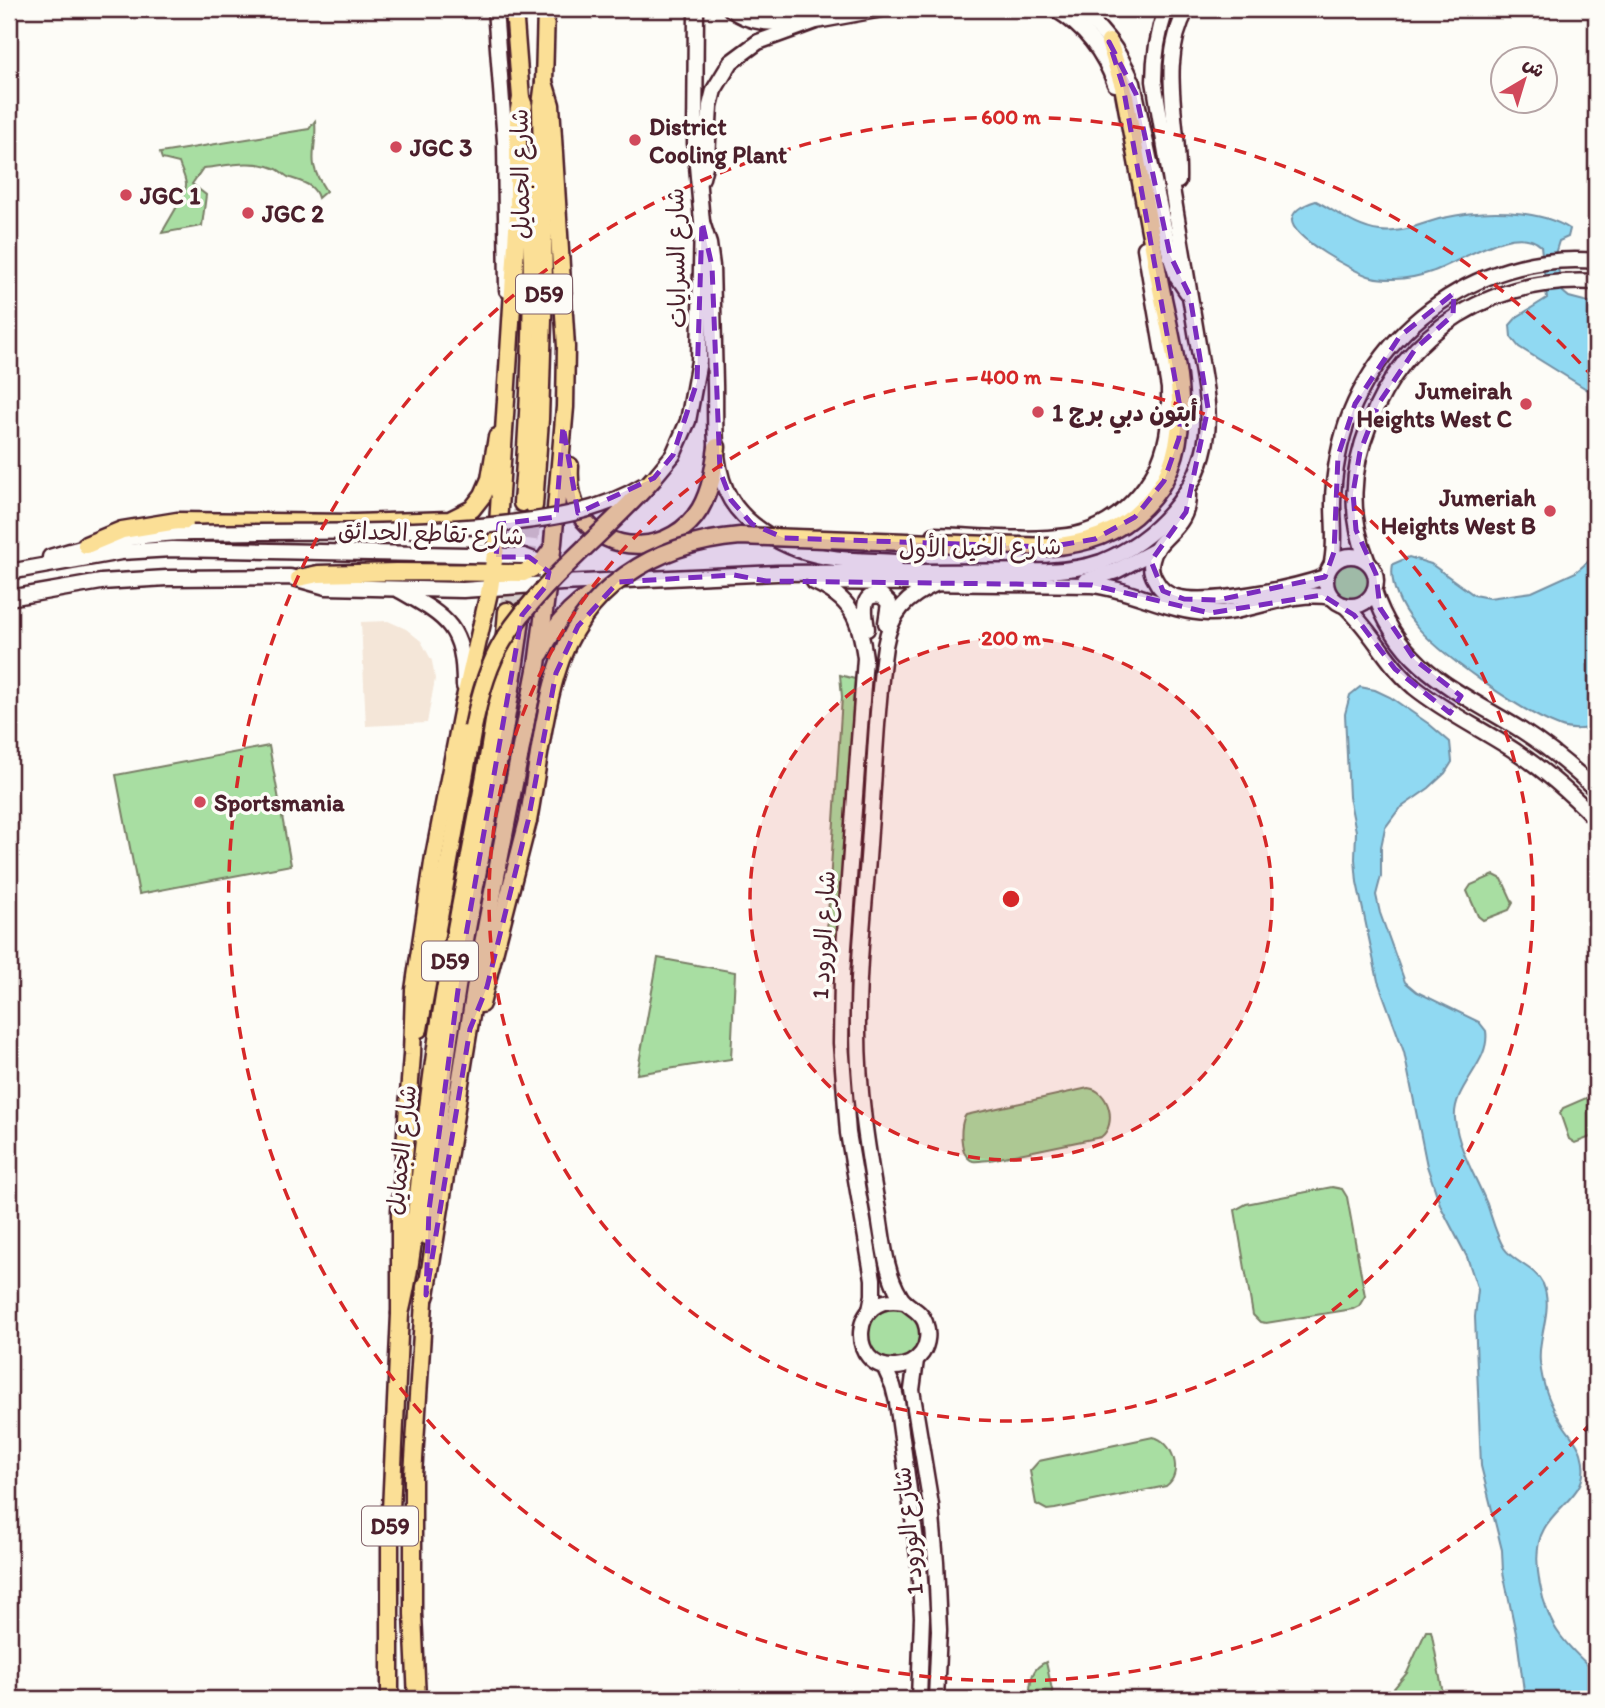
<svg xmlns="http://www.w3.org/2000/svg" width="1605" height="1708" font-family="Itim,'Playpen Sans Arabic',sans-serif">
	<rect width="100%" height="100%" fill="#fdfcf7"/>
	<filter id="ink" filterUnits="userSpaceOnUse"><feTurbulence type="fractalNoise" baseFrequency=".0143" numOctaves="2"/><feDisplacementMap in="SourceGraphic" scale="14" xChannelSelector="R" yChannelSelector="G"/><feConvolveMatrix kernelMatrix="1 2 1 2 8 2 1 2 1" color-interpolation-filters="sRGB"/></filter>
	<g filter="url(#ink)">
		<polygon fill="#f4e6d8" points="388,621 406,629 421,641 432,661 435,679 427,723 366,726 361,622"/>
		<g fill="#a8dea2" stroke="#797e66" stroke-width="2">
			<path d="M315 121C318 154 304 158 326 191L318 198C314 183 300 182 288 177 283 174 279 169 274 168 252 159 225 166 203 168L192 184 206 195 202 226 162 233C167 222 186 195 186 185 186 178 181 170 179 163L162 159 160 153 309 129Z"/>
			<circle cx="1351" cy="580" r="20"/>
			<polygon points="840,675 855,679 839,913 841,916 840,936 836,945 826,946 842,697"/>
			<polygon points="269,746 291,865 139,894 116,775"/>
			<polygon points="1494,875 1502,879 1513,903 1509,910 1483,920 1478,916 1467,891 1471,885"/>
			<polygon points="658,958 735,972 731,1059 637,1074"/>
			<path d="M1088 1088C1109 1090 1118 1124 1101 1137L990 1160C985 1160 978 1162 973 1161 959 1157 959 1123 966 1115Z"/>
			<polygon points="1586,1098 1593,1100 1596,1106 1596,1135 1575,1143 1569,1139 1560,1113 1563,1108"/>
			<polygon points="1332,1187 1342,1189 1347,1197 1365,1296 1359,1306 1353,1309 1266,1323 1260,1322 1253,1315 1235,1210 1246,1204"/>
			<circle cx="894" cy="1335" r="26"/>
			<path d="M1153 1437C1173 1441 1184 1474 1166 1486L1055 1509 1047 1510 1036 1504 1030 1471 1039 1461Z"/>
			<polygon points="1426,1631 1431,1631 1432,1635 1444,1699 1385,1699 1407,1673"/>
			<path d="M1046 1662 1054 1699H1029C1031 1684 1029 1669 1046 1662Z"/>
		</g>
		<g fill="#90d9f2" stroke="#748fa2" stroke-width="2">
			<path d="M1316 201C1337 212 1356 228 1380 231 1404 234 1420 223 1443 218 1481 209 1536 208 1570 229L1568 237 1559 241 1555 254 1563 292 1569 297 1596 304V395L1519 347 1511 337 1510 325 1517 317 1547 298 1541 246C1515 221 1458 264 1431 272 1420 276 1405 279 1394 279 1387 279 1378 279 1372 277 1356 273 1289 237 1292 219 1294 208 1307 204 1316 201Z"/>
			<path d="M1596 547V727C1584 729 1571 731 1559 726 1523 713 1437 653 1414 623 1401 608 1389 584 1393 564L1409 557 1431 564 1474 595 1489 598 1532 592 1576 572 1590 560Z"/>
			<path d="M1360 687 1375 690 1390 697 1429 724 1450 742 1452 762 1445 773 1429 788 1399 809 1385 828 1381 847V876L1376 895 1380 913 1405 982 1417 992 1479 1022 1486 1031C1491 1063 1452 1086 1455 1119 1458 1149 1476 1177 1487 1204 1492 1218 1496 1235 1504 1248 1514 1263 1535 1267 1543 1284 1554 1311 1537 1336 1540 1362 1542 1386 1551 1407 1564 1426 1570 1435 1578 1443 1581 1453 1593 1493 1559 1501 1544 1529 1529 1555 1542 1612 1560 1635 1570 1649 1584 1661 1596 1673V1699H1525L1517 1638 1503 1572 1502 1550 1481 1466 1475 1317 1478 1290 1467 1257 1441 1207 1427 1166 1404 1052 1378 981 1357 882 1355 859 1356 831 1349 797 1345 714 1350 695Z"/>
		</g>
		<g fill="none" stroke-linecap="round" stroke-linejoin="round">
			<g stroke="#d9d0ce" stroke-width="16" stroke-dasharray="16 8" stroke-linecap="butt">
				<polyline points="507,611 522,503"/>
				<polyline points="522,611 534,509"/>
			</g>
			<defs>
				<g id="secondary">
					<polyline points="495,9 505,142 507,290"/>
					<path d="M731 9C752 26 778 23 804 22"/>
					<path d="M1055 9C1085 27 1104 51 1115 84"/>
					<path d="M1076 9C1102 26 1121 55 1133 83L1170 255 1177 277 1187 292"/>
					<polyline points="702,178 707,158 710,106 714,90 731,62 758,42 816,21 882,9"/>
					<path d="M1178 181C1180 123 1157 63 1187 9"/>
					<path d="M702 222 709 244 712 266C713 306 714 345 715 384 716 421 711 467 731 500 745 523 774 541 799 550 829 561 863 560 895 562"/>
					<polyline points="654,478 673,455 688,421 699,361 702,222 695,143 696,9"/>
					<path d="M1188 491C1190 531 1157 534 1152 560 1150 567 1152 575 1156 581 1160 589 1168 595 1176 597 1209 606 1293 588 1325 577"/>
					<path d="M934 535C977 536 1026 542 1068 536 1118 529 1158 484 1167 436 1170 421 1169 404 1169 388L1145 248"/>
					<circle cx="1351" cy="581" r="25"/>
					<path d="M50 557C97 542 143 533 193 533"/>
					<path d="M1367 560C1349 514 1351 471 1369 425 1405 329 1495 276 1596 282"/>
					<path d="M1332 562C1336 542 1333 524 1333 504 1333 488 1335 471 1338 456 1361 336 1476 250 1596 261"/>
					<polyline points="9,572 121,552 172,549 524,556 537,561 544,572"/>
					<polyline points="1085,581 1116,571 1156,550"/>
					<path d="M814 582C851 598 860 619 865 658L842 975 841 1043 848 1133 873 1279V1295L870 1310"/>
					<path d="M817 582 1092 585C1132 589 1168 612 1208 613 1249 615 1289 589 1331 597"/>
					<path d="M399 590C448 618 464 626 464 686"/>
					<path d="M1374 591C1399 669 1458 691 1521 730 1549 748 1573 768 1596 790"/>
					<path d="M9 598 101 582 167 578 290 577 326 587 463 590 562 583 777 573 1048 571C1066 570 1084 568 1101 562 1155 541 1200 492 1207 434 1209 416 1207 398 1204 380L1154 81C1154 55 1158 33 1166 9"/>
					<path d="M1344 605C1371 629 1386 663 1414 687 1446 713 1484 730 1518 753 1547 772 1572 795 1596 819"/>
					<path d="M867 629C865 614 859 592 882 596L889 603 886 623"/>
					<path d="M903 1302C850 1291 847 1370 895 1367 906 1367 916 1361 922 1353 928 1344 929 1332 925 1322 920 1309 906 1307 900 1296 884 1270 883 1235 877 1204 867 1147 858 1090 858 1031 857 964 866 897 870 830 875 769 876 707 885 646 891 612 906 597 937 583"/>
					<polyline points="916,1360 912,1390 931,1505 936,1562 939,1630 936,1699"/>
					<polyline points="884,1366 893,1386 897,1402 919,1563 922,1617 919,1699"/>
				</g>
				<g id="primary">
					<polyline points="514,9 521,98 524,106"/>
					<path d="M570 466C569 482 570 498 579 513 607 558 673 554 700 509 711 490 714 468 717 447"/>
					<path d="M522 503C531 391 535 278 529 166"/>
					<polyline points="534,506 540,419 544,285 541,105 544,82 546,9"/>
					<polyline points="86,545 122,530 177,521 355,523 450,520 472,509 483,495 490,479 497,437"/>
					<path d="M1049 547C1086 544 1118 534 1144 507 1206 445 1173 354 1159 279 1147 215 1135 150 1123 86L1109 42"/>
					<polyline points="299,578 318,574 396,572 523,573 541,564 552,549"/>
					<path d="M541 653C556 621 579 598 611 584"/>
					<polyline points="481,1004 528,821"/>
					<polyline points="419,1029 473,728"/>
					<path d="M427 1236C434 1140 447 1045 463 951 483 838 508 726 522 611"/>
					<polyline points="426,1295 480,959 537,665 553,543 565,407 566,347 551,105 544,82"/>
					<polyline points="400,1314 400,1210 412,1055 414,990 434,856 464,702 490,588 497,540 518,213 518,115 521,98"/>
					<path d="M390 1699V1532L400 1314C412 1265 416 1216 421 1167 427 1114 433 1061 442 1009 463 876 497 744 507 611"/>
					<polyline points="417,1699 413,1614 413,1475 425,1286"/>
				</g>
			</defs>
			<use href="#secondary" stroke="#4a1f2b" stroke-width="19"/>
			<use href="#primary" stroke="#4a1f2b" stroke-width="21"/>
			<use href="#secondary" stroke="#fdfcf7" stroke-width="14"/>
			<use href="#primary" stroke="#fbdf96" stroke-width="16"/>
			<defs>
				<path id="secondary-bridge" d="M193 533C296 530 399 535 502 524 553 518 600 512 644 485"/>
				<g id="primary-bridge">
					<path d="M473 728C479 698 487 667 503 641 543 578 605 534 654 478"/>
					<path d="M528 821C537 773 542 722 556 674 581 588 655 543 740 536L1049 547"/>
				</g>
			</defs>
			<use href="#secondary-bridge" stroke="#4a1f2b" stroke-width="19" stroke-linecap="butt"/>
			<use href="#primary-bridge" stroke="#4a1f2b" stroke-width="21" stroke-linecap="butt"/>
			<use href="#secondary-bridge" stroke="#fdfcf7" stroke-width="14"/>
			<use href="#primary-bridge" stroke="#fbdf96" stroke-width="16"/>
		</g>
	</g>
	<path fill="#7b2cbf" fill-opacity="0.2" stroke="#7b2cbf" stroke-width="5" stroke-dasharray="14 9" stroke-linejoin="round" d="M1109 42 1136 94 1170 255 1190 296 1208 408 1186 512 1151 561 1163 591 1184 599 1218 600 1325 577 1334 552 1338 456 1355 404 1400 336 1454 293 1453 315 1416 348 1379 403 1360 452 1353 493 1356 530 1376 574 1380 608 1415 660 1461 696 1450 713 1395 669 1354 615 1322 595 1210 613 1092 585 766 581 734 575 618 582 578 626 556 673 528 821 487 987 470 1029 426 1295 429 1210 463 952 522 615 546 586 549 572 529 557H496L499 524 556 517 563 426 578 513 654 478 673 455 697 382 702 222 712 266 720 471 731 500 752 524 784 538 1049 547 1095 539 1135 517 1164 481 1179 438 1181 413 1123 86Z"/>
	<circle cx="1011" cy="899" r="261" fill="#d62828" fill-opacity=".12"/>
	<g fill="none" stroke="#d62828" stroke-width="3.5" stroke-dasharray="12 9">
		<circle cx="1011" cy="899" r="261"/>
		<circle cx="1011" cy="899" r="522"/>
		<path d="M1592 1422A782 782 0 1 1 1592 376"/>
	</g>
	<g fill="#d1495b" stroke="#fdfcf7" stroke-width="2.5">
		<circle cx="635" cy="140" r="7"/>
		<circle cx="396" cy="147" r="7"/>
		<circle cx="126" cy="195" r="7"/>
		<circle cx="248" cy="213" r="7"/>
		<circle cx="1526" cy="404" r="7"/>
		<circle cx="1038" cy="412" r="7"/>
		<circle cx="1550" cy="511" r="7"/>
		<circle cx="200" cy="802" r="7"/>
	</g>
	<g text-anchor="middle" dominant-baseline="central" stroke-width="7" stroke-linejoin="round" paint-order="stroke">
		<g fill="#fdfcf7" stroke="#806168" stroke-width="2">
			<rect x="516" y="274.5" width="56" height="39" rx="5"/>
			<rect x="422" y="941.5" width="56" height="39" rx="5"/>
			<rect x="362" y="1506.5" width="56" height="39" rx="5"/>
		</g>
		<g font-size="23" font-weight="bold" fill="#4a1f2b">
			<text x="544" y="294">D59</text>
			<text x="450" y="961">D59</text>
			<text x="390" y="1526">D59</text>
		</g>
		<g font-size="24" font-weight="bold" fill="#4a1f2b" stroke="#fdfcf7" text-anchor="start">
			<text x="649" y="126">District<tspan x="649" dy="28">Cooling Plant</tspan></text>
			<text x="410" y="147">JGC 3</text>
			<text x="140" y="195">JGC 1</text>
			<text x="262" y="213">JGC 2</text>
			<text x="1512" y="390" text-anchor="end">Jumeirah<tspan x="1512" dy="28">Heights West C</tspan></text>
			<text x="1052" y="412">أبتون دبي برج 1</text>
			<text x="1536" y="497" text-anchor="end">Jumeriah<tspan x="1536" dy="28">Heights West B</tspan></text>
			<text x="214" y="802">Sportsmania</text>
		</g>
		<g font-size="24" fill="#4a1f2b" stroke="#fdfcf7">
			<text transform="translate(520 174) rotate(-91)">شارع الجمايل</text>
			<text transform="translate(676 258) rotate(-91)">شارع السرايات</text>
			<text transform="translate(431 533) rotate(2)">شارع تقاطع الحدائق</text>
			<text transform="translate(980 547) rotate(-1)">شارع الخيل الأول</text>
			<text transform="translate(823 935) rotate(-87)">شارع الورود 1</text>
			<text transform="translate(401 1150) rotate(-84)">شارع الجمايل</text>
			<text transform="translate(908 1531) rotate(-96)">شارع الورود 1</text>
		</g>
	</g>
	<circle cx="1011" cy="899" r="10" fill="#d62828" stroke="#fdfcf7" stroke-width="3.5"/>
	<g font-size="21" text-anchor="middle" font-weight="bold" fill="#d62828" stroke="#fdfcf7" stroke-width="7" stroke-linejoin="round" paint-order="stroke">
		<text x="1011" y="124">600 m</text>
		<text x="1011" y="384">400 m</text>
		<text x="1011" y="645">200 m</text>
	</g>
	<rect width="1605" height="1708" fill="none" stroke="#fdfcf7" stroke-width="35"/>
	<rect x="18" y="18" width="1570" height="1673" fill="none" stroke="#4a1f2b" stroke-width="2.5" filter="url(#ink)"/>
	<g transform="translate(1524 80) rotate(38)"><circle r="33" fill="#fdfcf7" stroke="#b5a4a5" stroke-width="2"/>
	<path d="M0-5L12 26L0 18L-12 26Z" fill="#d1495b"/>
	<text y="-10" font-size="19" font-weight="bold" text-anchor="middle" fill="#4a1f2b">ش</text>
	</g>
</svg>
